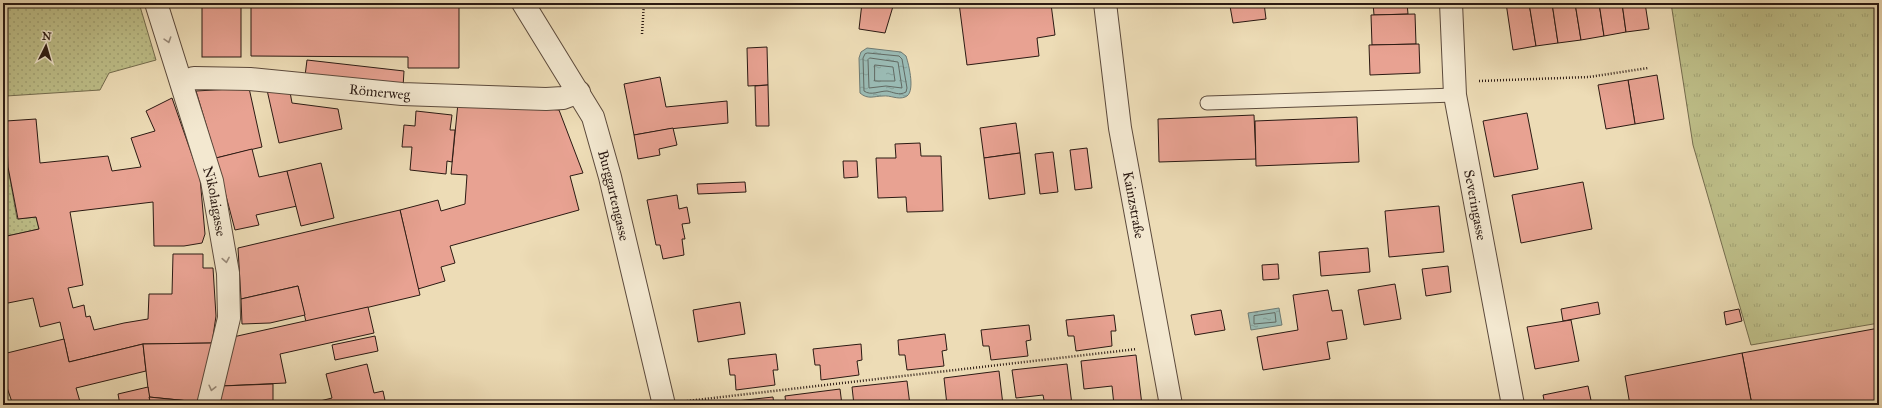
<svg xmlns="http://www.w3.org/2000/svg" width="1882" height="408" font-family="'IM FELL Great Primer',serif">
	<defs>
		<pattern id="grass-tufts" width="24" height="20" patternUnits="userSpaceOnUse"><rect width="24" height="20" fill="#bebf89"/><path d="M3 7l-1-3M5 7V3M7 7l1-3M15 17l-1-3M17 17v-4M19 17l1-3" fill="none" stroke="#a3a475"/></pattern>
		<pattern id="park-dots" width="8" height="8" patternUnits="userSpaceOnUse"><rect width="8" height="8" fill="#bebf89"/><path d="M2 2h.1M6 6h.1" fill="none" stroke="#a3a475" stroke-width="1.8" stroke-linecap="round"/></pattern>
		<pattern id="water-ripples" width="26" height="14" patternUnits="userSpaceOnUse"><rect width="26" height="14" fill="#9abab3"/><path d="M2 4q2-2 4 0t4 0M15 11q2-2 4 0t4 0" fill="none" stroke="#859f99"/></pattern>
	</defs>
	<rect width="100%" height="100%" fill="#eddcb6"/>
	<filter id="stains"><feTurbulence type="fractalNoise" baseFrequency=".005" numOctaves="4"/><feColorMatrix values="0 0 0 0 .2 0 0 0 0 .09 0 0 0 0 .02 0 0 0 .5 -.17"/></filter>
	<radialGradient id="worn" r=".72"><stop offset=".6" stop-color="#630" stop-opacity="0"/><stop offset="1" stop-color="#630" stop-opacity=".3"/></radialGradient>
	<polygon fill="url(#grass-tufts)" stroke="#746c4e" points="1671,3 1878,3 1879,323 1751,345 1693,145"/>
	<polygon fill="url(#park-dots)" stroke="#746c4e" points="4,3 139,3 156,60 109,73 100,90 6,96 8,167 17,219 36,217 39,229 7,236 3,219"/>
	<g fill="url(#water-ripples)" stroke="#6e7a73">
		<path d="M867 48 901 52 906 56C909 65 916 94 905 97 898 100 890 95 883 96 874 96 868 100 860 93L859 58 861 52Z"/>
		<polygon points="1279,308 1282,325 1251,330 1248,313"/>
	</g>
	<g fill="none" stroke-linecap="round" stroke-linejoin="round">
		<g stroke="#626a63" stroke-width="1">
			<path d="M868 53 899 56 902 59 907 88 906 92C899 96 893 92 887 91 879 91 871 96 864 91L863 58 865 54Z"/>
			<polygon points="870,58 898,62 902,88 886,86 869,88 868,60"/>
			<polygon points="875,65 893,67 895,81 875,81"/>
			<polygon points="1275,313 1276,322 1254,324 1254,316"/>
		</g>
	</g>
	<g fill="#e8a292" stroke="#2b1a13">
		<rect x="202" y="3" width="39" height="54"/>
		<polygon points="251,3 459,3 459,68 408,68 408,57 251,56"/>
		<polygon points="862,3 894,3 885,33 859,29"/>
		<polygon points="959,3 1031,3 1032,6 1051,4 1055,35 1037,38 1039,56 967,65"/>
		<polygon points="1225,3 1264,3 1266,19 1233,23 1230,6 1225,7"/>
		<polygon points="1373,3 1407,3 1408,14 1374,15"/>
		<polygon points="1506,3 1529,3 1536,46 1513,50"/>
		<polygon points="1529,3 1552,3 1558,43 1536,46"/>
		<polygon points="1552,3 1575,3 1581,40 1558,43"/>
		<polygon points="1575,3 1599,3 1604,36 1581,40"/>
		<polygon points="1599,3 1622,3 1626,32 1604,36"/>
		<polygon points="1622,3 1645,3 1649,29 1626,32"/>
		<polygon points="1415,14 1416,44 1372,45 1371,15"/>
		<polygon points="1419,44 1420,73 1370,75 1369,45"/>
		<polygon points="767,47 768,85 748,86 747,48"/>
		<polygon points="307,60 404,71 403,87 305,76"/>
		<polygon points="1657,75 1664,119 1635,124 1628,80"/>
		<polygon points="660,77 666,107 727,101 728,123 669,129 634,135 624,84"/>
		<polygon points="1628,80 1635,124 1606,129 1598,85"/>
		<polygon points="768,85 769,126 756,126 755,86"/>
		<polygon points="249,88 262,147 216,158 196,91"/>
		<polygon points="267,90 290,92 292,103 338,109 342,129 279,143"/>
		<polygon points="172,98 200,178 205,234 202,243 184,246 154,246 153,202 70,212 83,285 68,288 73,308 84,305 86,317 90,316 94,330 124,323 148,319 149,294 172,294 173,254 203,254 203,268 213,268 216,316 212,343 143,344 69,362 60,322 40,327 33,298 3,304 3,219 7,236 39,229 36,217 18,219 8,167 6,121 36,119 40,163 108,156 112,171 141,167 131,138 155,131 146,111"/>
		<polygon points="458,103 488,103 559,110 583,173 570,176 579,210 450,246 455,263 441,267 445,281 418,289 400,210 438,200 441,211 465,204 467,175 451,174"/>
		<polygon points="416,111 452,115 450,130 455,130 452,162 447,161 446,174 410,170 412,147 402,147 404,125 415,126"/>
		<polygon points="1527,113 1538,169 1494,177 1483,121"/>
		<polygon points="1254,115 1256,159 1159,162 1158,119"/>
		<polygon points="1357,117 1359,162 1256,166 1255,121"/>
		<polygon points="1016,123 1020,153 984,158 980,128"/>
		<polygon points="673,128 677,145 659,149 660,155 638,159 634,135"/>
		<polygon points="920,143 921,156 941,156 943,211 907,212 906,197 878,198 876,158 896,158 895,144"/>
		<polygon points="1087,148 1092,188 1075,190 1070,150"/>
		<polygon points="252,149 259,177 287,171 297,206 256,215 259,225 235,230 216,158"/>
		<polygon points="1053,152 1058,192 1040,194 1035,154"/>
		<polygon points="1020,153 1025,194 989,199 984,158"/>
		<polygon points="843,161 857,161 858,177 844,178"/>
		<polygon points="321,163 334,218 301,226 287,171"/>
		<polygon points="745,182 746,192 698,194 697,184"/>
		<polygon points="1583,182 1592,229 1521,243 1512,195"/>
		<polygon points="677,195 679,209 687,207 690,223 682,224 685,239 682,239 684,255 663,259 660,245 656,245 647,200"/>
		<polygon points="1439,206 1444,252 1389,257 1385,211"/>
		<polygon points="400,210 420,295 306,322 298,286 241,299 238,248"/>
		<polygon points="1368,248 1370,272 1321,276 1319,252"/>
		<polygon points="1278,264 1279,279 1263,280 1262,265"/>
		<polygon points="1448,266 1451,292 1426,296 1422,269"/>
		<polygon points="1395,284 1401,319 1364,325 1358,290"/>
		<polygon points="298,286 305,315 270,323 242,324 241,299"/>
		<polygon points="1328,290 1332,311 1342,310 1347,339 1327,342 1330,359 1263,370 1257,337 1298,330 1293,295"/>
		<polygon points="740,302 745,334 698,342 693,310"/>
		<polygon points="1598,302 1600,314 1563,321 1561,309"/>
		<polygon points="368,307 374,333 280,354 286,383 221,386 233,337"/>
		<polygon points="1739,309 1742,321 1726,325 1724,312"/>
		<polygon points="1221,310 1225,330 1195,335 1191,315"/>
		<polygon points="1114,315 1116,331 1111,331 1112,346 1076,351 1074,336 1068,336 1066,320"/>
		<polygon points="1571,320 1579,361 1535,369 1527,327"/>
		<polygon points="1029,325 1031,340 1026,341 1028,356 991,360 989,346 983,346 981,330"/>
		<polygon points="1879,328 1879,405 1752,405 1742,353"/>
		<polygon points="945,334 947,350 942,351 944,366 907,370 905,355 899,355 898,340"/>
		<polygon points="375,336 378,351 335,360 332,345"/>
		<polygon points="64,339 69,362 143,344 146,371 76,388 81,405 13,405 3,376 3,354"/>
		<polygon points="212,343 199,402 149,397 143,344"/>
		<polygon points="861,344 862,360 857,361 859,375 821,380 820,365 815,365 813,349"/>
		<polygon points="1742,353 1752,405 1630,405 1625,376"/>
		<polygon points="776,354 778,370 773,370 775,385 736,390 735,375 730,375 728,359"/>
		<polygon points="1136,355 1142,405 1114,405 1112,386 1084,389 1081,361"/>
		<polygon points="367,364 374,393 383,391 386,405 304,405 332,398 326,374"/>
		<polygon points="1067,364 1072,405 1045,405 1043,395 1016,398 1012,370"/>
		<polygon points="999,371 1003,405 975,405 975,402 947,405 944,378"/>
		<polygon points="907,381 910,405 854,405 852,387"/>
		<polygon points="273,384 273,405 217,405 221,386"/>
		<polygon points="1588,386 1592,405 1545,405 1543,395"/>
		<polygon points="148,387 151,405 120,405 118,394"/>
		<polygon points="840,389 842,405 786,405 785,396"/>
		<polygon points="149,397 199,402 199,405 151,405"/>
		<polygon points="773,397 774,405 718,405 718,403"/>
	</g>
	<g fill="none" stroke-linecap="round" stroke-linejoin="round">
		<defs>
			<polyline id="service" points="1207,103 1455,95"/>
			<g id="minor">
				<path id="s1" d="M156 3 212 181 228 273 229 318 208 405"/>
				<path id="s2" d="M523 3 593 117 610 177 664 405"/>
				<path id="s3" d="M1105 3 1120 128 1171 405"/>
				<path id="s4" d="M1451 3 1455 95 1513 405"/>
				<path id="s5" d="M182 82 194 78 250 79 402 94 546 99 563 98 579 92"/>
			</g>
		</defs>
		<use href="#service" stroke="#5c4a3c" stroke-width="15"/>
		<use href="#minor" stroke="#5c4a3c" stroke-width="24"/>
		<g stroke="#2b1a13" stroke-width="2.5" stroke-dasharray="1 2" stroke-linecap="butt">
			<polyline points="642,34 644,3"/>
			<polyline points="1479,81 1589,77 1648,68"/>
			<polyline points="687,401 1137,349"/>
		</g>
		<use href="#service" stroke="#f3e8d0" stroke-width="13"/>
		<use href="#minor" stroke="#f3e8d0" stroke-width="22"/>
	</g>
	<defs><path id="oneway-chevron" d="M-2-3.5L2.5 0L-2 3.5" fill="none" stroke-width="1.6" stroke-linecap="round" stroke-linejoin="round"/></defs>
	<g stroke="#998b7b">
		<use href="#oneway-chevron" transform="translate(168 40) rotate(72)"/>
		<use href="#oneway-chevron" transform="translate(226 260) rotate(80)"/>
		<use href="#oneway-chevron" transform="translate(212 388) rotate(104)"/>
	</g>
	<g text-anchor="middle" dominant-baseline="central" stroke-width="4" stroke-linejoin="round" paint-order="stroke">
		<g font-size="14" fill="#2b1a13" stroke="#f3e8d0">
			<text stroke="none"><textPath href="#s5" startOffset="199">Römerweg</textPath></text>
			<text stroke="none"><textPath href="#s2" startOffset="215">Burggartengasse</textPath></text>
			<text stroke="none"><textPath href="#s1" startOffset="207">Nikolaigasse</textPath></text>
			<text stroke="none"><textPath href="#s3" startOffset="204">Kainzstraße</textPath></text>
			<text stroke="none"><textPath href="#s4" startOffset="204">Severingasse</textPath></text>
		</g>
	</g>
	<rect width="1882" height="408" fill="none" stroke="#eddcb6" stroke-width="16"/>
	<rect x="4" y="4" width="1874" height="400" fill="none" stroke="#2b1a13" stroke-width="2"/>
	<rect x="8" y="8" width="1866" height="392" fill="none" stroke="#2b1a13"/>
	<g transform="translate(46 46) rotate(5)" stroke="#f3e8d0" stroke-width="3" paint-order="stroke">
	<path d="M0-3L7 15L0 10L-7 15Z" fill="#2b1a13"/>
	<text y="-6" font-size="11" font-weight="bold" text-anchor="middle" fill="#2b1a13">N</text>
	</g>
	<rect width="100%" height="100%" filter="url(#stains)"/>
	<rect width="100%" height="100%" fill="url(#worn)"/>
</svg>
